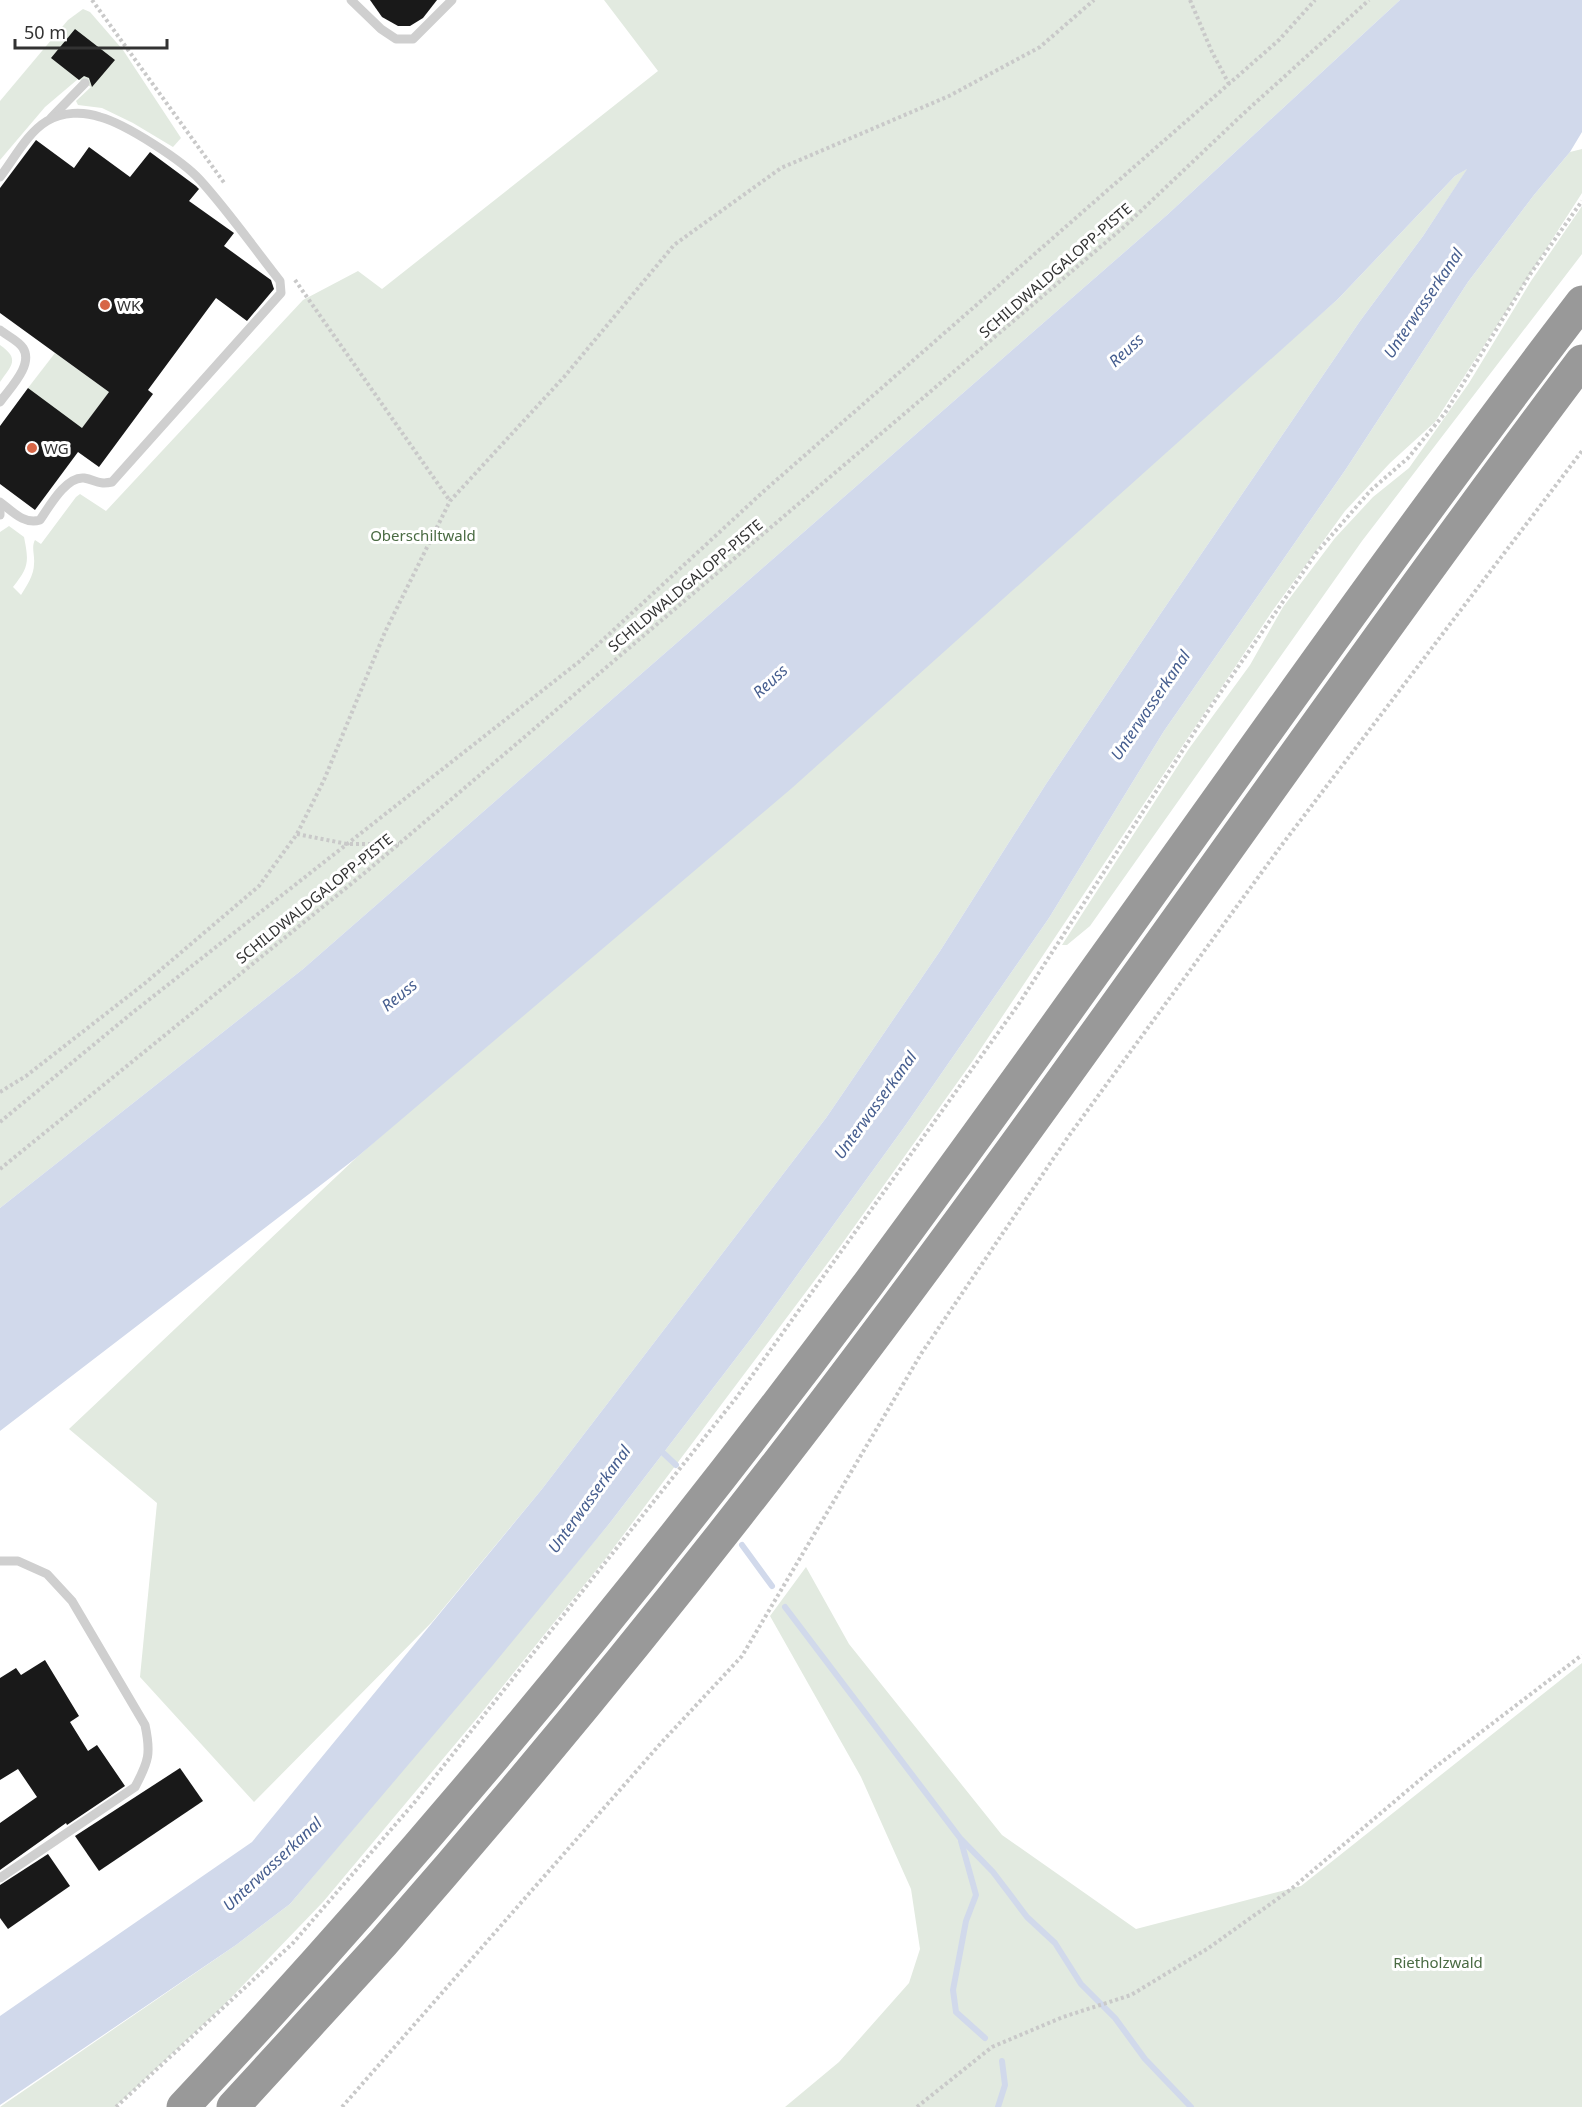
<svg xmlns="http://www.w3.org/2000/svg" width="1582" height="2107" font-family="'Noto Sans',sans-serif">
	<rect width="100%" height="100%" fill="#fff"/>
	<g fill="#e2eae0">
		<path d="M604 0H1400L1167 215 303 969 0 1208V532L9 526 24 537C29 562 29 567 13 587L21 595C27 585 34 575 34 564 35 555 31 547 35 540L41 544 76 497 80 494 106 511 303 300 358 271 382 289 658 71Z"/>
		<polygon points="83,9 90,12 123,50 181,138 173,147 133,123 102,108 78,105 76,101 91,87 78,79 45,107 0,160 0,101 68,20"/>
		<polygon points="1582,149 1582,193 1435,422 1390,463 1345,511 1273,610 972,1062 839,1248 606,1558 478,1717 323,1902 222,2007 115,2107 0,2107 236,1945 290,1904 609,1524 756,1332 905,1126 1049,918 1164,731 1346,469 1468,282 1534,195 1570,152"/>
		<polygon points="1468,168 1423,236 1360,321 1161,613 1046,784 940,951 826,1118 542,1489 432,1622 254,1802 140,1677 157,1503 69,1429 356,1158 1338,299 1455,176"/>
		<polygon points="1582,206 1582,254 1362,541 1090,926 1067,945 1062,945 1188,750 1250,665 1283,607 1335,538 1373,497 1409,468 1469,383 1531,281"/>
		<path d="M0 345C20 359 12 365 0 382Z"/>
		<polygon points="55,353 109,392 70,445 28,388"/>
		<polygon points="806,1567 849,1644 1002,1835 1136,1929 1301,1886 1582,1663 1582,2107 785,2107 839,2062 909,1983 920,1949 911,1889 861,1777 770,1616"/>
	</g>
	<polygon fill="#d1d9eb" points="1400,0 1582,0 1582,132 1570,152 1534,195 1468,282 1346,469 1164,731 1049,918 905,1126 756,1332 609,1524 493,1665 290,1904 236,1945 0,2105 0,2016 252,1842 542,1489 826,1118 940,951 1046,784 1161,613 1360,321 1423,236 1467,169 1455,176 1338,299 792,788 356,1158 0,1431 0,1208 303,969 1167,215"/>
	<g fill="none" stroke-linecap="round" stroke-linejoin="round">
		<g stroke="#d1d9eb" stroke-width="6">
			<polyline points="659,1449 676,1465"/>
			<polyline points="742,1545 772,1586"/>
			<polyline points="785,1607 960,1838 993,1872 1027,1917 1055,1943 1081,1984 1115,2018 1145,2059 1191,2107"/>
			<polyline points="961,1841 976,1895 966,1921 953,1990 956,2012 985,2038"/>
			<polyline points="998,2107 1005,2085 1002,2061"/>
		</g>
	</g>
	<g fill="#191919">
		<polygon points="370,0 437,0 423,18 410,26 398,26 382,17"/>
		<polygon points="75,29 115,60 92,87 89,78 84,76 79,80 51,58"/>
		<polygon points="36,140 74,168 89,147 130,177 150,152 196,186 199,189 189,201 234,233 224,246 271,280 274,289 247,321 216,298 148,390 153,394 99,467 78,452 35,510 0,484 0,426 28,388 82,428 109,392 0,313 0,188"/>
		<polygon points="45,1660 79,1716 70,1722 88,1751 97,1745 125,1786 67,1825 66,1823 0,1870 0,1823 37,1797 18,1769 0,1780 0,1678 16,1668 21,1675"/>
		<polygon points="180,1768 203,1801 99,1871 75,1836"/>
		<polygon points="48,1854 70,1886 8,1929 0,1918 0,1885"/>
	</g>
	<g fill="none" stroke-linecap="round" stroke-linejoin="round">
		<g stroke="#c9c9c9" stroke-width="4" stroke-dasharray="3 3" stroke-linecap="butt">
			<polyline points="92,0 225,184"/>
			<polyline points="1190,0 1212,52 1229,84"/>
			<polyline points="295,280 450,501"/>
			<polyline points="297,834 347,844 399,844"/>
			<polyline points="0,1092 26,1076 144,984 259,886 297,834 324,780 385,632 450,501 564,377 674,245 781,168 949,96 1040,47 1094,0"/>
			<polyline points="0,1122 132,1013 580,661 764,491 1279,40 1315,0"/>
			<polyline points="0,1169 367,871 1125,226 1243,114 1369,0"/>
			<polyline points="116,2107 293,1943 414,1803 736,1398 1018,1005 1212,705 1317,552 1371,490 1408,458 1445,413 1531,273 1582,201"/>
			<polyline points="342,2107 661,1743 742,1656 921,1354 1068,1137 1281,846 1582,451"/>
			<polyline points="917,2107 992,2047 1063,2017 1131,1995 1207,1949 1290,1890 1434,1768 1582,1655"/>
		</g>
		<g stroke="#cfcfcf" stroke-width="9">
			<polyline points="351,0 381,29 396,39 413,39 452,0"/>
			<polyline points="51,118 85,83"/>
			<path d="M0 177C14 159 27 133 47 121 62 112 83 111 100 117 126 124 183 161 200 180 229 212 254 248 280 281L281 293 112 482C98 485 96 480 84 478 66 476 49 507 40 520 24 525 12 511 0 502"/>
			<path d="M0 330C6 335 19 341 23 348 34 365 9 389 0 402"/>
			<polyline points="0,510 0,515"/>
			<path d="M0 1561H18L47 1574 72 1601 145 1725C151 1753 149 1761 135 1787L0 1878"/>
		</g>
		<g stroke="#999" stroke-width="33">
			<path d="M183 2107C427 1848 653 1572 866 1287 1108 961 1335 625 1582 302"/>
			<path d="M233 2107C283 2052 333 1998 383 1943 527 1779 665 1610 798 1437 1068 1085 1315 716 1582 361"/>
		</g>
	</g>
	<g fill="#d76647" stroke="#fff" stroke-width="2">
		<circle cx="105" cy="305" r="6"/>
		<circle cx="32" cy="448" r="6"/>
	</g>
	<g text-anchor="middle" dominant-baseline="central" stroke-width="6" stroke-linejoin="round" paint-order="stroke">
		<g font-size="15" fill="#323232" stroke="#fff">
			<text transform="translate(1055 270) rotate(-41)">SCHILDWALDGALOPP-PISTE</text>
			<text transform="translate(685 585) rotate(-40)">SCHILDWALDGALOPP-PISTE</text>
			<text transform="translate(314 898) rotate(-39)">SCHILDWALDGALOPP-PISTE</text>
		</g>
		<g font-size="15" fill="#323232" stroke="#fff" text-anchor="start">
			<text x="117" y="305">WK</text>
			<text x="44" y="448">WG</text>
		</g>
		<g font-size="15" fill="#4a6b43" stroke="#fff">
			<text x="423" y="535">Oberschiltwald</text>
			<text x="1438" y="1962">Rietholzwald</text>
		</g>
		<g font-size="16" font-style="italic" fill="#465e8f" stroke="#fff">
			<text transform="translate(1423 303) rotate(-56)">Unterwasserkanal</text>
			<text transform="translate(1126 350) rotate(-43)">Reuss</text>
			<text transform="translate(770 681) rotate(-43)">Reuss</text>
			<text transform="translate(1150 705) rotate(-56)">Unterwasserkanal</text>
			<text transform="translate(399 995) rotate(-39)">Reuss</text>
			<text transform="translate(875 1105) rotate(-54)">Unterwasserkanal</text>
			<text transform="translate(589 1499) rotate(-54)">Unterwasserkanal</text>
			<text transform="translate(272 1864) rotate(-43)">Unterwasserkanal</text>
		</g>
	</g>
	<path d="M15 39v9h152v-9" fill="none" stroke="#323232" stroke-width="3"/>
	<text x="24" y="39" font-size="18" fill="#323232" stroke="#ffffff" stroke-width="4.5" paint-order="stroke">50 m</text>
</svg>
